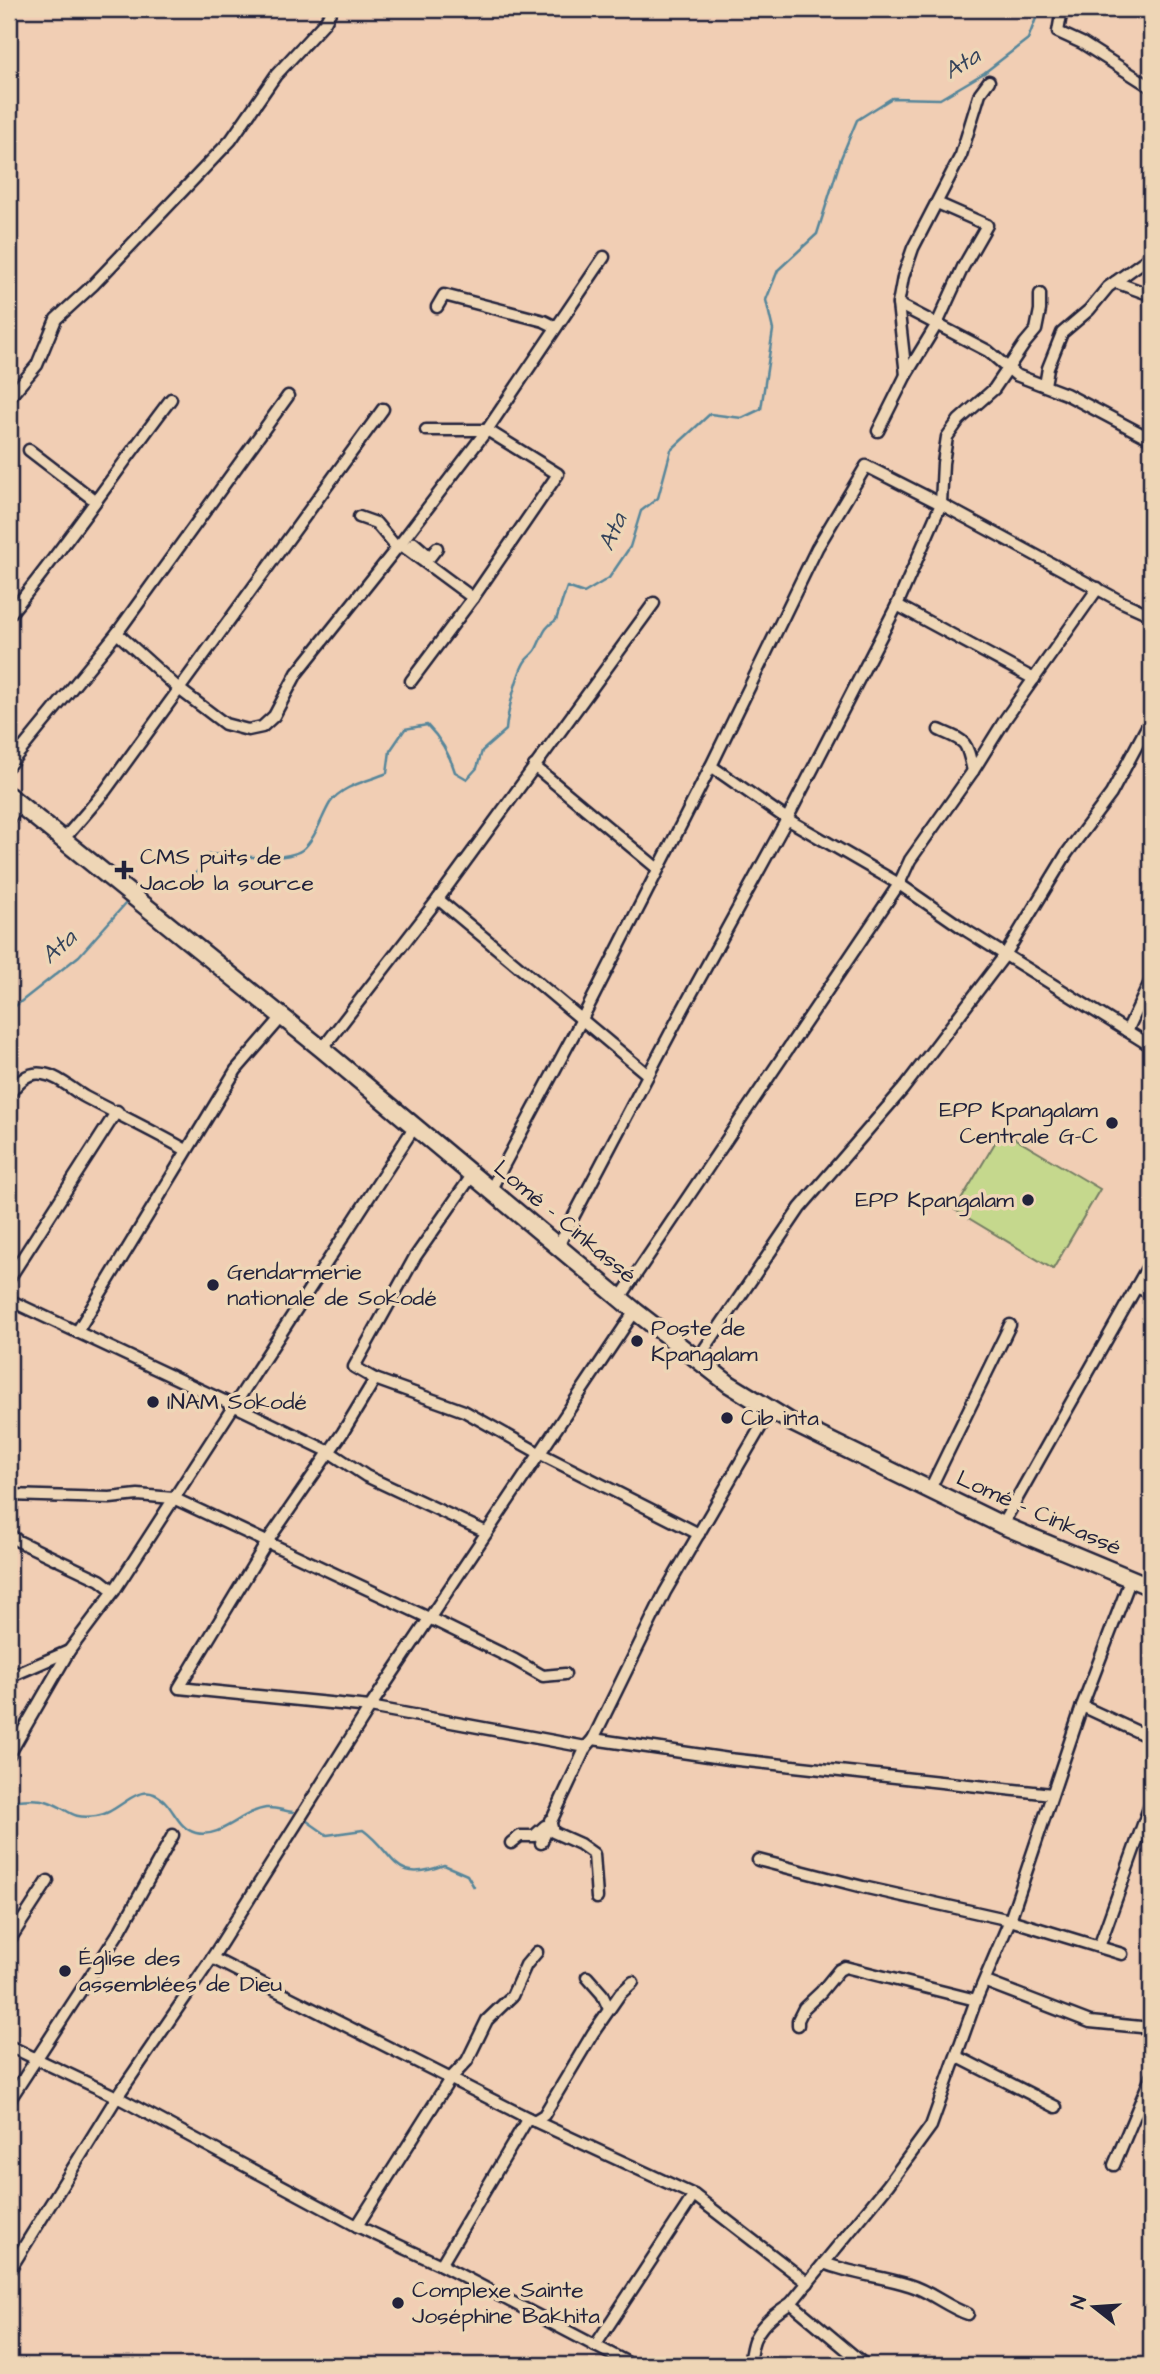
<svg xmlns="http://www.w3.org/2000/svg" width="1160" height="2374" font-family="'Architects Daughter',sans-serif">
	<rect width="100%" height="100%" fill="#f1ceb4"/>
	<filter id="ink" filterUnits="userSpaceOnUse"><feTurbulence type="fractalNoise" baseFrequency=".0143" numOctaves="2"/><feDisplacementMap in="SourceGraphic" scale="14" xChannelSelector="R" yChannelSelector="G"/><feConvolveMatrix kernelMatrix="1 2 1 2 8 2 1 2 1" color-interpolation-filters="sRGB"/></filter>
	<g filter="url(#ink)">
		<polygon fill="#c5d88d" stroke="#747d64" stroke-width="2" points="1002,1131 1100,1189 1053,1269 955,1210"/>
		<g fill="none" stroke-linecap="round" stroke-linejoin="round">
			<g stroke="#57869a" stroke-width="2.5">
				<path d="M141 891 161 883 182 886 197 872 209 854C232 855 283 863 302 850 315 840 322 816 330 803 342 785 369 781 387 773L390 751 405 729 427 725C441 739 449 753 455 772L467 779 477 768 482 751 506 730C507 715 517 672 526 660 530 655 535 653 537 647 543 635 544 627 556 620L567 587 584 593 609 578 630 547 641 511 658 498 671 450 710 414 742 418 761 409 773 330 766 300 778 270 817 234 841 158 857 120 892 98 940 99 984 73 1028 39 1038 13 1044 9"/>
				<polyline points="9,1011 79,956 126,903"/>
				<path d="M9 1801C20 1800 35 1797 46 1801 69 1808 69 1820 96 1816 117 1814 135 1786 154 1794 174 1802 175 1828 196 1833 221 1839 242 1811 266 1808 274 1807 285 1811 293 1812"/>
				<path d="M307 1821 327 1835 363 1830C397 1855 392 1885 444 1865L467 1875 474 1887"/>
			</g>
			<defs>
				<g id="minor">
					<polyline points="1062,9 1058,32 1082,43 1151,87"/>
					<polyline points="989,81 980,93 961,155 913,248 903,277 898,304 988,351 1016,375 1066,394 1151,439"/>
					<polyline points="1115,282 1151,295"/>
					<polyline points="898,304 906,375"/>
					<polyline points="437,307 444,295 544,321 556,327"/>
					<polyline points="1045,385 1048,368 1062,333 1089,310 1108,287 1151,256"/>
					<polyline points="9,398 37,365 56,319 93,285 231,140 276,75 325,22 332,9"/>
					<polyline points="878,431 906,375 937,324 963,267 987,225 937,203"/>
					<polyline points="29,450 94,500"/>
					<polyline points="359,517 376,523 397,548"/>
					<polyline points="400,544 473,598"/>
					<polyline points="407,549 414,543 430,557 437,548"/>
					<polyline points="897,605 1034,679"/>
					<path d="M9 615C66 546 116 471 171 399"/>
					<polyline points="117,633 179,689 225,724 248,730 262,727 274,716 297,673 400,544 487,430 604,257"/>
					<polyline points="411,681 473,598 558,474 487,430 426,430"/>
					<path d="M939 730C967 742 966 740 973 771"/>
					<polyline points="9,765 117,633 288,396"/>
					<polyline points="534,766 658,869"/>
					<polyline points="711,766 787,819 899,884 967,931 1151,1046"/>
					<polyline points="9,819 20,805"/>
					<polyline points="63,840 105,791 383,409"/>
					<polyline points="438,899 648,1075"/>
					<polyline points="1127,1031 1151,980"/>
					<polyline points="322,1049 438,899 654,603"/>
					<path d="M9 1095C17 1083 27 1071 43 1074 59 1076 72 1090 85 1097 119 1115 153 1131 186 1150"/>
					<polyline points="473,1174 415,1257 354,1367 375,1379 464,1411 539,1453 699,1534"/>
					<polyline points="491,1189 582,1019 711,766 817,548 866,466 941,504 1122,602 1151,615"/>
					<polyline points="558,1246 683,1009 787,819 897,605 941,504 943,463 947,437 959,420 994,389 1025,343 1036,330 1040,310 1040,294"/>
					<polyline points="9,1279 117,1111"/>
					<polyline points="1136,1287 1151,1293"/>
					<polyline points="620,1298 899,884 910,860 973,771 1006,718 1098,588"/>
					<polyline points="9,1300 235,1406 328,1451 366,1476 486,1532"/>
					<polyline points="77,1332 236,1070 282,1017"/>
					<polyline points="697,1360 800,1208 903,1089 1005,955 1067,853 1111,794 1151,719"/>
					<polyline points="375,1379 343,1432 267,1542 179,1688 370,1707 586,1747"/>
					<polyline points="930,1489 1010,1325"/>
					<polyline points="9,1495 110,1498 138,1495 173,1498 429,1618 515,1660 543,1676 565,1674"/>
					<polyline points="1002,1525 1151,1261"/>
					<polyline points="9,1534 18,1541 100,1580 114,1591"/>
					<polyline points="9,1677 69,1651"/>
					<polyline points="1082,1706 1151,1738"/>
					<polyline points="593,1739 729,1759 1052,1794"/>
					<polyline points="9,1755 69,1651 114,1591 415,1126"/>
					<polyline points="550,1820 553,1832 580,1844 594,1854 597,1898"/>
					<polyline points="511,1843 520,1836 534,1836 545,1826"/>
					<polyline points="541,1843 586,1747 593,1739 665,1592 770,1411"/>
					<polyline points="758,1860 863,1887 1010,1920 1122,1954"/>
					<polyline points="9,1941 48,1881"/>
					<polyline points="1099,1947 1151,1802"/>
					<polyline points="212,1958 528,2118 694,2195 808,2283"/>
					<polyline points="587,1977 602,1994 609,2009"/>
					<polyline points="986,1982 1090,2022 1151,2028"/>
					<polyline points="798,2025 798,2020 804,2008 821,1992 839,1970 845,1967 976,2000"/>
					<polyline points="9,2046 117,2097 357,2226 441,2265 632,2365"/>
					<polyline points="958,2057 1056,2107"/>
					<polyline points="9,2101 121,1929 173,1835"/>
					<polyline points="534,2121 544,2115 593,2033 620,1994 633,1982"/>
					<polyline points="1114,2165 1151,2077"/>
					<polyline points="357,2226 450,2079 467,2061 487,2020 512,1996 526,1965 537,1952"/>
					<path d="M824 2263C852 2274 881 2276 909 2285 930 2291 947 2307 968 2314"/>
					<polyline points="441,2265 528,2118"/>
					<polyline points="9,2271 117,2097 212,1958 370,1707 635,1311"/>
					<polyline points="791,2303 865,2365"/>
					<polyline points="595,2346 694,2195"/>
					<path d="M748 2365C751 2357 751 2346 755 2338 763 2322 777 2312 791 2303L888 2185 931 2126 976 2000 1010 1920 1082 1706 1131 1578"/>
				</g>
				<polyline id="trunk" points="9,796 322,1049 635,1311 729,1384 791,1422 1002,1525 1151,1587"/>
			</defs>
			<use href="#minor" stroke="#22223b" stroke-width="15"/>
			<use href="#trunk" stroke="#22223b" stroke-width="21"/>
			<use href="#minor" stroke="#eed6b6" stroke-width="10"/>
			<use href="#trunk" stroke="#eed6b6" stroke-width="16"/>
		</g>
	</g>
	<g fill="#22223b" stroke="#eed6b6" stroke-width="2.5">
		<path d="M120.5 859.5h7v7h7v7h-7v7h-7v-7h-7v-7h7z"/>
		<circle cx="1112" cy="1123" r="7"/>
		<circle cx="1028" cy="1200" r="7"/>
		<circle cx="213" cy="1285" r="7"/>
		<circle cx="637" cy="1341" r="7"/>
		<circle cx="153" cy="1402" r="7"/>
		<circle cx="727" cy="1418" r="7"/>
		<circle cx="65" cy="1971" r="7"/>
		<circle cx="398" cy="2303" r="7"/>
	</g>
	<g text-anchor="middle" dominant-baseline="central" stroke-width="7" stroke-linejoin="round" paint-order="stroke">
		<g font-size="23" fill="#22223b" stroke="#eed6b6" text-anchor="start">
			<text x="140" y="857">CMS puits de<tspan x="140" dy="26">Jacob la source</tspan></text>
			<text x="1098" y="1110" text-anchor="end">EPP Kpangalam<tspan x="1098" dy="26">Centrale G-C</tspan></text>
			<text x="1014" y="1200" text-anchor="end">EPP Kpangalam</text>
			<text x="227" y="1272">Gendarmerie<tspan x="227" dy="26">nationale de Sokodé</tspan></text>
			<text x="651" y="1328">Poste de<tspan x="651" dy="26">Kpangalam</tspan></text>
			<text x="167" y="1402">INAM Sokodé</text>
			<text x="741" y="1418">Cib inta</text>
			<text x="79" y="1958">Église des<tspan x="79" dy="26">assemblées de Dieu</tspan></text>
			<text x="412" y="2290">Complexe Sainte<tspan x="412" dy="26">Joséphine Bakhita</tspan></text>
		</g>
		<g font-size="23" fill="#22223b" stroke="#eed6b6">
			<text transform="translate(565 1222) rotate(40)">Lomé - Cinkassé</text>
			<text transform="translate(1039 1513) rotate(24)">Lomé - Cinkassé</text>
		</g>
		<g font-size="24" font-style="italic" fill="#34435b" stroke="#eed6b6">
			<text transform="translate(962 64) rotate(-32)">Ata</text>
			<text transform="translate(613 532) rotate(-66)">Ata</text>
			<text transform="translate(59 947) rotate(-42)">Ata</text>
		</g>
	</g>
	<rect width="1160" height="2374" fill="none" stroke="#eed6b6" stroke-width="35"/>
	<rect x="18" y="18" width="1125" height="2339" fill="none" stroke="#22223b" stroke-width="2.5" filter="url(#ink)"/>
	<g transform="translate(1094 2307) rotate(287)" stroke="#eed6b6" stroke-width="5" paint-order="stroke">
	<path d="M0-5L12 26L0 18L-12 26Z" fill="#22223b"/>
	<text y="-10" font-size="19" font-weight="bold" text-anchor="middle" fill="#22223b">N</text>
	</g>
</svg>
